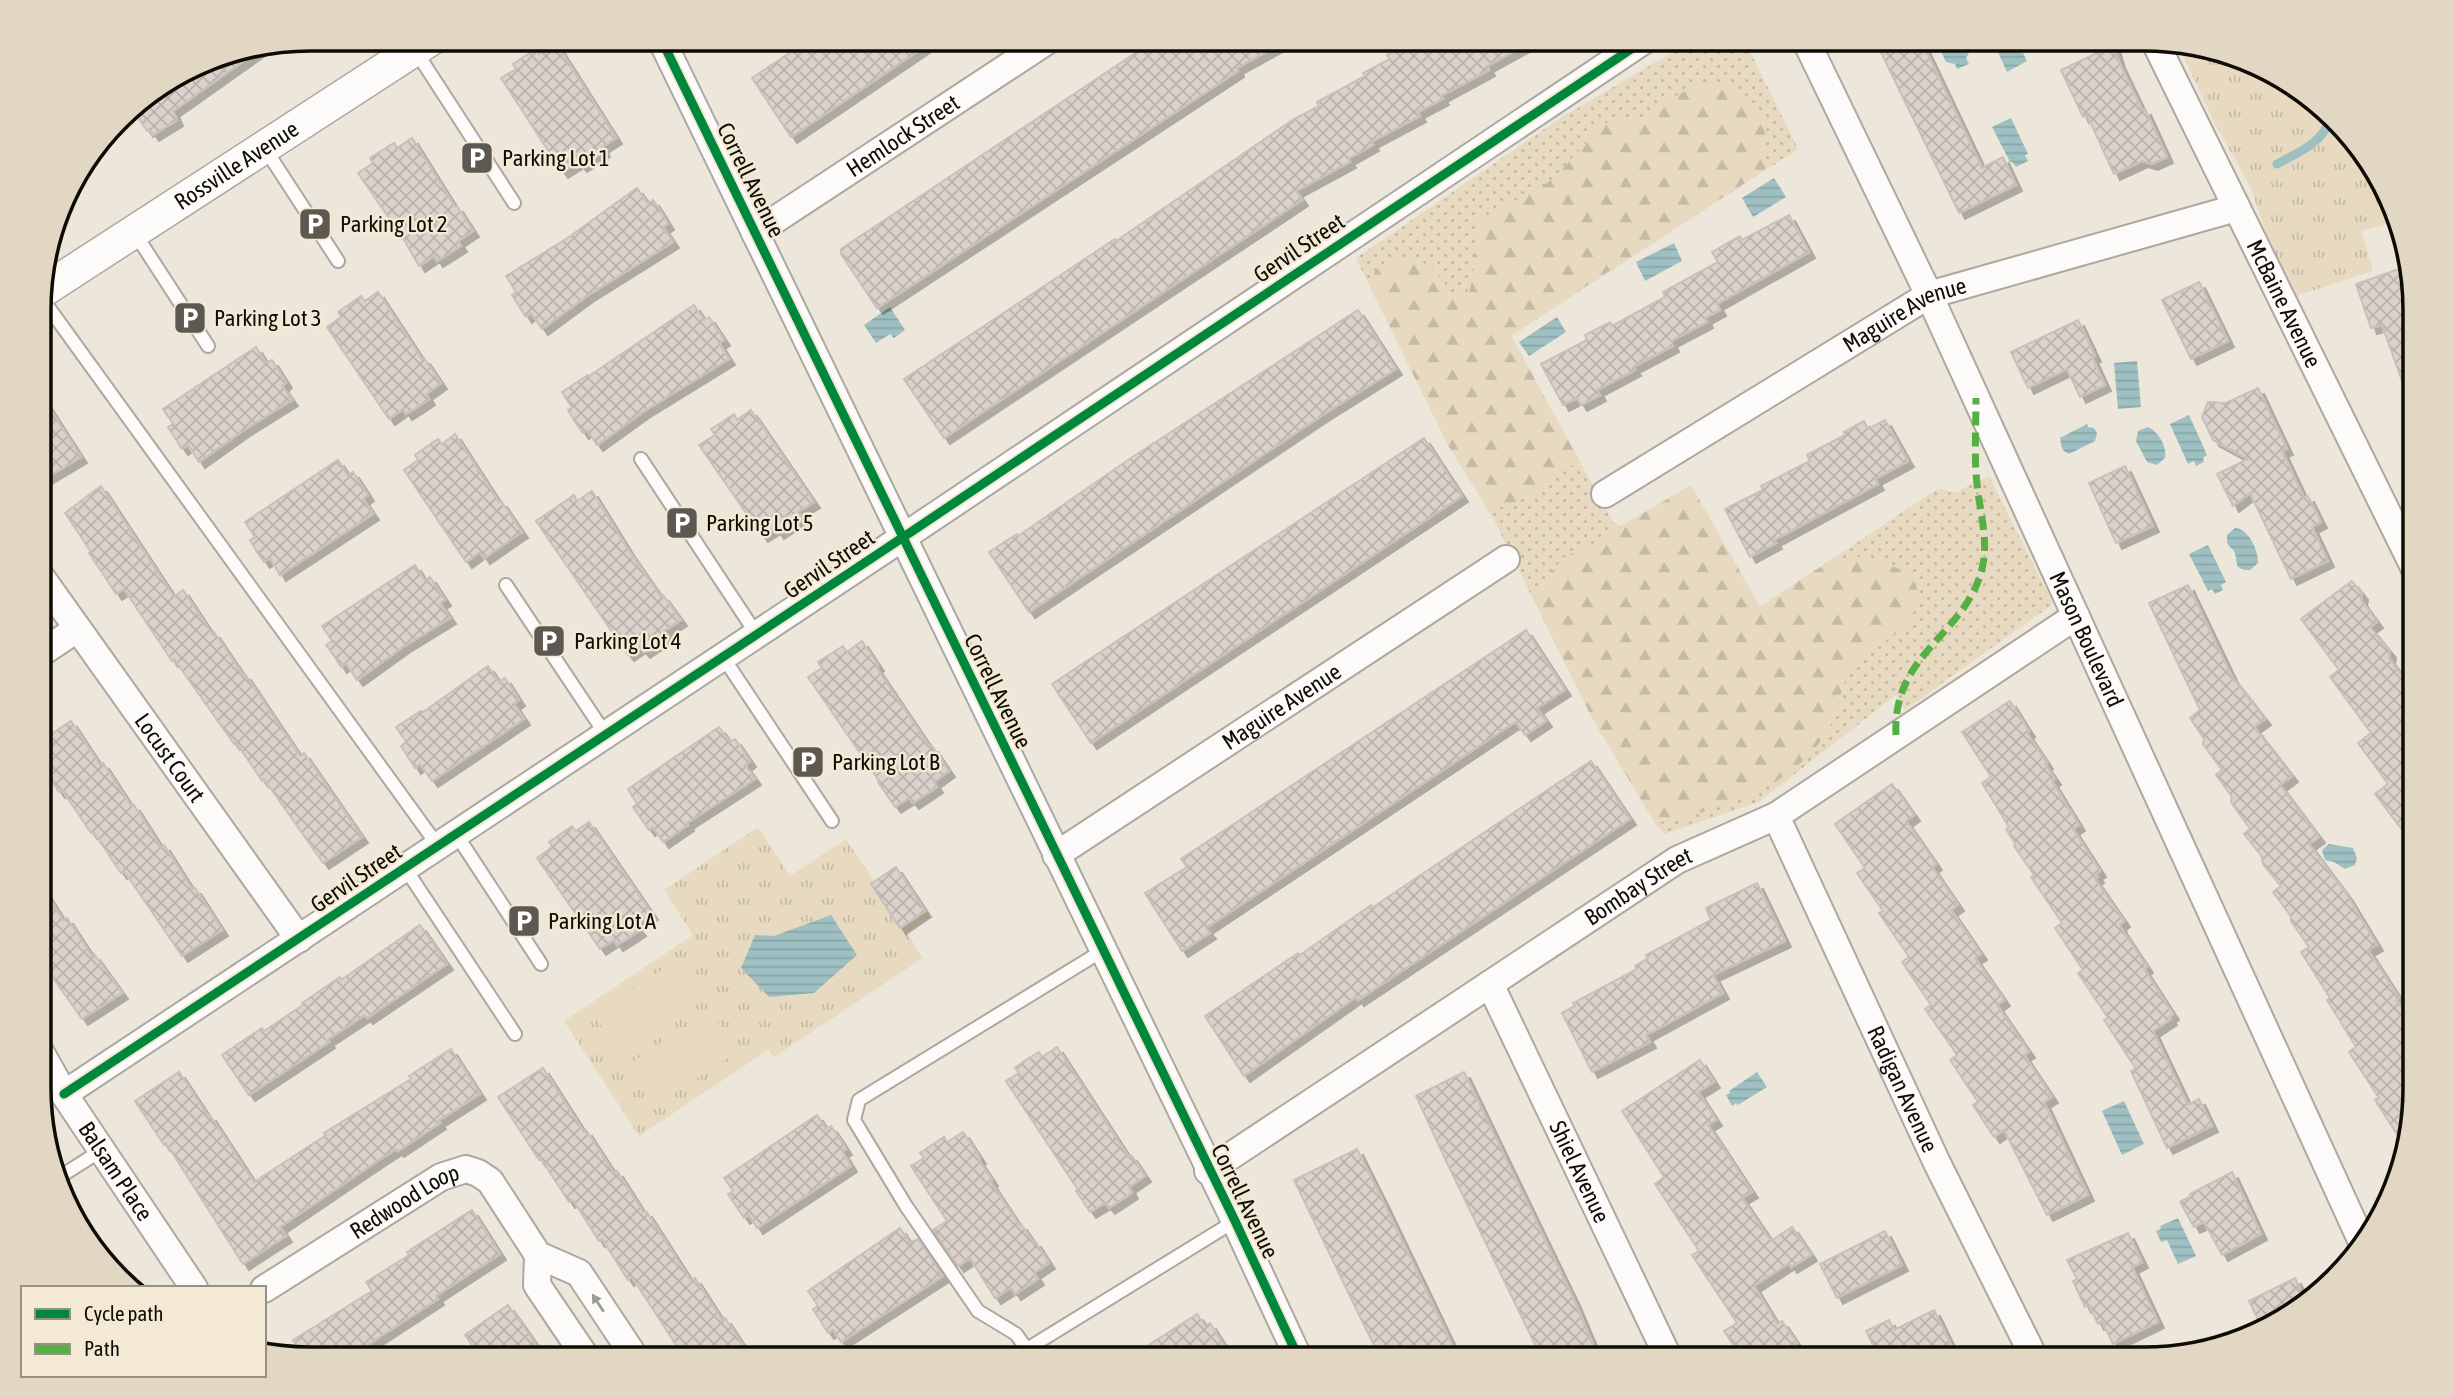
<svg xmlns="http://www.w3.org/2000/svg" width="2454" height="1398" font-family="'Asap Condensed',sans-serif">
	<defs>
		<pattern id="grass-dots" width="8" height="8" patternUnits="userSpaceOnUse" patternTransform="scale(1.75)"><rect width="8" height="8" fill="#e7dac1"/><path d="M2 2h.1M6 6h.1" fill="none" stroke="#c5baa4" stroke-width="1.8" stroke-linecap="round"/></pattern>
		<pattern id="forest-firs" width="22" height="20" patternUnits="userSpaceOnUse" patternTransform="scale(1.75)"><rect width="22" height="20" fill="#e7dac1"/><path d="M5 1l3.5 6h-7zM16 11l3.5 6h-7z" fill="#c5baa4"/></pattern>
		<pattern id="park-tufts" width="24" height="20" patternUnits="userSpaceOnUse" patternTransform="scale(1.75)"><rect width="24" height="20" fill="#e7dac1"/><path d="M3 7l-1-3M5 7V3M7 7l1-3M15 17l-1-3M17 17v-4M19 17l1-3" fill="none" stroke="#c5baa4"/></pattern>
		<pattern id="water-rules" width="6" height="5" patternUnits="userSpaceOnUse" patternTransform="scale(1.75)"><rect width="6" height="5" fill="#9fc0c2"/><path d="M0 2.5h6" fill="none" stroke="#88a4a5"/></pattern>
		<pattern id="building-cross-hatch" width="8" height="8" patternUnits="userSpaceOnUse" patternTransform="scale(1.75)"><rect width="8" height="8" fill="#dcd1cb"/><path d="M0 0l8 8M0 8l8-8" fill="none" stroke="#bcb2ad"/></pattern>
		<filter id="shadow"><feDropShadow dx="6" dy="6" stdDeviation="0" flood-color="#0004"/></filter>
	</defs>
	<rect width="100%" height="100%" fill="#ede7db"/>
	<polygon fill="url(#grass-dots)" points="1695,39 1744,39 1798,149 1511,336 1613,522 1619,525 1625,524 1691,485 1760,607 1937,489 1956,492 1989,476 2053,604 1905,710 1896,695 1759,802 1664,834 1655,823 1592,718 1493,518 1448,445 1356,258 1562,117"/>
	<g fill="url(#forest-firs)">
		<path d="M1709 82C1717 83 1729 84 1735 88 1767 106 1768 137 1765 170L1511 335 1579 460C1546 486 1530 499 1489 511L1448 445 1371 289 1375 271C1413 242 1432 265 1454 296L1469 293C1476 269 1473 244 1479 220L1507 204 1539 190 1560 172 1602 124 1627 118H1644C1664 101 1683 90 1709 82Z"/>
		<path d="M1691 485 1760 607C1788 591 1826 554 1860 557 1878 559 1895 567 1911 574L1919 594C1916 603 1913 617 1907 624 1891 642 1863 650 1849 672 1841 687 1838 712 1829 728 1796 788 1718 811 1655 823L1592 718 1531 593 1566 556 1606 538 1625 524Z"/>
	</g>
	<g fill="url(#park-tufts)">
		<polygon points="2177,43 2215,48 2279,75 2370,160 2400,221 2361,231 2373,271 2293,297 2263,225 2251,188 2213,120"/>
		<polygon points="758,827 790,876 846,839 874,881 896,867 930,917 907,933 923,958 774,1057 768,1050 639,1136 564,1021 693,935 664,890"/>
	</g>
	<g fill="#e7dac1">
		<polygon points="677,960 703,1000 620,1055 593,1014"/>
		<polygon points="710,1011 737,1052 653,1107 626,1066"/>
	</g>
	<g fill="url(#water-rules)">
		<polygon points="1935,39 1964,39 1970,51 1966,58 1969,64 1957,69 1955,64 1946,62"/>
		<polygon points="1992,39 2016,39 2027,61 2007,72"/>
		<polygon points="2011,118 2028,154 2025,155 2028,161 2016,167 2012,162 2010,162 1992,127"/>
		<polygon points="1774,178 1786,197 1753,217 1742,198"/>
		<polygon points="1674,243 1682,261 1645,281 1636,262"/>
		<polygon points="890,307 905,330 894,338 890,334 876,343 864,325"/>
		<polygon points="1557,317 1566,332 1529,356 1519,342"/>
		<polygon points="2137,361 2141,407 2118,409 2114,363"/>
		<polygon points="2189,415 2207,455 2203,458 2204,462 2196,466 2194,461 2188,464 2170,424"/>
		<path d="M2087 424 2088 427 2094 428 2097 433 2095 441 2069 454C2060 449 2062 447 2060 438Z"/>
		<path d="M2148 427C2159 432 2167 447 2165 458L2157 465 2147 462 2136 441 2138 431Z"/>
		<path d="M2235 528C2248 528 2259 551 2258 563L2250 570C2232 570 2239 562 2234 551 2232 548 2228 546 2227 542V535Z"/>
		<polygon points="2208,545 2226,582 2221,585 2223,590 2215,594 2212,589 2208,591 2189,554"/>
		<polygon points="2329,844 2353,848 2357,858 2355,865 2345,869 2334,862 2325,860 2322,850"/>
		<polygon points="831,915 857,955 814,993 769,997 741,968 755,935 774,936"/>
		<polygon points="1757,1072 1767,1087 1738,1105 1736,1103 1732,1106 1726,1095 1730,1093 1729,1091"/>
		<polygon points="2124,1101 2144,1144 2122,1155 2102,1111"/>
		<polygon points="2178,1218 2196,1256 2178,1264 2167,1240 2161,1242 2156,1231 2161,1229 2160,1226"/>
	</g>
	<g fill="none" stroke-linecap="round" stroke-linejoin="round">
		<path stroke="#9fc0c2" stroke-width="9" d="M2277 164C2295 154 2323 143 2329 121"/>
	</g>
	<g fill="url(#building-cross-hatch)" stroke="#c8c0bb" stroke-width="2" filter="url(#shadow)">
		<polygon points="812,38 937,38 791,137 752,78"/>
		<polygon points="1158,38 1291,38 1237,68 1238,71 877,308 841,254 841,249"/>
		<polygon points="1418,38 1538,38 1487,66 1489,70 1441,96 1443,99 1418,112 1420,116 1371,142 1373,145 1348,159 1350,162 1296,191 1302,200 944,438 904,379 1115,239 1116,241 1294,119 1319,106 1317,102 1365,76 1363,73 1390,59 1387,55"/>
		<polygon points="1874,38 1920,38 1982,168 2003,157 2016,185 1959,213"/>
		<polygon points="556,43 616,138 602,147 604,151 591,160 581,166 578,162 562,172 501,78 516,69 513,64 525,56 537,49 539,54"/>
		<polygon points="2114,45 2119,62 2142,110 2145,109 2167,157 2152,164 2142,161 2114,174 2087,115 2083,117 2061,70"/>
		<polygon points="262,48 173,111 177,120 153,135 149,129 147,131 131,106 206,59"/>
		<polygon points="412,138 455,207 457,206 473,231 458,241 461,246 437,261 434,256 419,266 404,240 358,173 373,163 370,158 394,143 397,148"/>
		<polygon points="637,188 648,204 653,200 661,212 668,224 663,227 673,242 587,296 542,329 531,313 526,317 512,295 516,292 506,276 566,239"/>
		<polygon points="1789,215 1809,252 1717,304 1720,310 1705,318 1707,322 1671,341 1673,346 1633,367 1635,370 1597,390 1600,395 1581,405 1577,398 1563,405 1541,364 1587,340 1585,335 1610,322 1612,326 1665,297 1663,292 1718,262 1712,252 1740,236 1742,240"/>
		<polygon points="2410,265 2415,292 2415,408 2412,409 2382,325 2371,328 2356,284"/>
		<polygon points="2199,282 2228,341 2191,359 2162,300"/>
		<polygon points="378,292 422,359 424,358 441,383 426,394 429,399 419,406 406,414 403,409 389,419 327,327 341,317 338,312 361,296 365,301"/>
		<polygon points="694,305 704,320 709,317 724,340 719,343 729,359 643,412 597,445 587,430 583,433 575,422 568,410 572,408 562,392 588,375 589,376"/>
		<polygon points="1358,310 1396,369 1321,416 1029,612 989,552 1017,534 1018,536 1131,458"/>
		<polygon points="2078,320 2095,356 2092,357 2105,385 2080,397 2067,369 2028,388 2011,352"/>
		<polygon points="256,347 266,363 272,360 286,382 282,386 292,400 244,430 199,462 188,445 182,449 168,427 173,424 163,409"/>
		<polygon points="2258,388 2287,449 2282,451 2304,498 2308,496 2321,522 2312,527 2328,561 2291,579 2250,493 2233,506 2217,474 2248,459 2213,440 2202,417 2208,402 2226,403"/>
		<polygon points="41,395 81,457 41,481"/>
		<polygon points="751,410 814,502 798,512 802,517 778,533 775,528 762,536 699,445 715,435 711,429 722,422 734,414 737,420"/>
		<polygon points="1885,420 1908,461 1875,479 1878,484 1774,540 1776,543 1750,557 1725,509 1763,490 1761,486 1810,461 1807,455 1845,435 1844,432 1864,421 1868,429"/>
		<polygon points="455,434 499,502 501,501 522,532 484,558 480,552 466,562 404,470 418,460 415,455 426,447 438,439 442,444"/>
		<polygon points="1424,438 1462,496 1091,743 1052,684"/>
		<polygon points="338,460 348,476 353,472 368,495 363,499 373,514 280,575 270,558 264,562 257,552 250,540 255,537 245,522"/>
		<polygon points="2125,466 2153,526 2116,543 2089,483"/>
		<polygon points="101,486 174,597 183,590 212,634 214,632 243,675 245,674 300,756 304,753 362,837 323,863 264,779 262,781 236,742 234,744 174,659 172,661 124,589 116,594 89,553 91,552 65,513"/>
		<polygon points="592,491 629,551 661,597 663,595 681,620 664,631 668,636 644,652 640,647 628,655 536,521 574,495 577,501"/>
		<polygon points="415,565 425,581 430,577 445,600 440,603 450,618 403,647 357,680 346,663 341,667 334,656 326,645 332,641 322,626"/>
		<polygon points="2352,581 2362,594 2361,600 2377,622 2370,627 2390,652 2389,658 2415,693 2415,847 2375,794 2388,784 2358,743 2371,733 2330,677 2339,670 2301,619"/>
		<polygon points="2188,585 2232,677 2265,719 2254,727 2292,776 2280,785 2319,837 2309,844 2347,895 2377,945 2368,950 2399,998 2396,999 2415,1028 2415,1105 2403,1144 2375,1100 2379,1098 2349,1052 2356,1047 2327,1000 2330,998 2301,952 2309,947 2291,921 2290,915 2273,892 2281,886 2263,864 2262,857 2244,834 2250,829 2231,802 2232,797 2216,775 2222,770 2203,744 2204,739 2190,718 2200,710 2149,603"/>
		<polygon points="1526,630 1565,690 1537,708 1546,721 1525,735 1516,722 1512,724 1206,928 1210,933 1182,951 1145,893 1187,867 1181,859"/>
		<polygon points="862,641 878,665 876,667 930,747 932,746 949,771 934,782 937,787 913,803 909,798 895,807 878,782 879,781 808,677 822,668 818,662 843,646 847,652"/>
		<polygon points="488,666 499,682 505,678 519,700 514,704 524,719 432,781 420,764 415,768 401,746 406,742 396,727 421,711 423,712"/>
		<polygon points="2010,701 2029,731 2027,733 2047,763 2045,764 2055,779 2052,781 2079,825 2073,829 2100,871 2096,874 2098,877 2095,879 2124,921 2120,924 2121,928 2147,967 2144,969 2173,1014 2169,1017 2171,1019 2153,1031 2188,1105 2199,1099 2212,1126 2167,1148 2131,1071 2136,1069 2104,1020 2108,1018 2078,973 2083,970 2055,928 2062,923 2031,877 2034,875 2014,846 2016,845 2006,829 2009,827 1982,783 1991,777 1962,732"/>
		<polygon points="71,721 100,765 103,763 131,806 134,805 161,847 164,845 192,889 195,888 222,930 182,956 124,871 121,873 93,831 91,833 62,790 59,792 41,764 41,741"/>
		<polygon points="719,727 730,742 735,739 750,761 745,765 755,779 687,823 688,825 663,842 653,827 649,830 633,807 637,804 628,789"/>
		<polygon points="1591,761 1630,819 1358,1000 1356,997 1244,1076 1205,1016 1298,953 1300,955 1371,905 1373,907"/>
		<polygon points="1892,784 1914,815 1906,821 1936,864 1932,867 1958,905 1951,910 1981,954 1975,958 2004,1000 1997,1005 2029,1052 2024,1055 2052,1097 2044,1102 2088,1195 2047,1215 2004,1130 1994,1137 1973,1105 1978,1102 1950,1060 1957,1055 1925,1009 1931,1005 1902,962 1909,957 1879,913 1883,911 1857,873 1865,868 1835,824"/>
		<polygon points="589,822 652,914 636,925 640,930 630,937 617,945 614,940 600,949 537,858 552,847 549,842 572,826 576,831"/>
		<polygon points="896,867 925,911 900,928 871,884"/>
		<polygon points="1757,883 1785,941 1713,975 1723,993 1646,1035 1650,1042 1592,1072 1562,1013 1575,1006 1573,1003 1637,969 1635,966 1648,958 1646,955 1711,920 1706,908"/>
		<polygon points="41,885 63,920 67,918 92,956 94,954 122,993 82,1019 41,961"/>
		<polygon points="420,925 447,964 367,1018 365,1015 327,1040 329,1042 249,1095 222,1055 262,1028 264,1031 303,1005 302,1003 340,977 341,980"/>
		<polygon points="1057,1047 1128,1156 1131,1155 1145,1176 1129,1187 1132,1193 1109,1208 1105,1203 1090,1212 1076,1191 1078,1190 1006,1081 1019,1073 1015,1068 1027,1059 1039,1052 1042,1057"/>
		<polygon points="451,1049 480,1094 438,1121 440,1123 398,1151 396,1149 376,1162 280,1227 286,1236 243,1264 166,1143 164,1145 135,1101 179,1072 208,1116 210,1115 254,1182 326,1135 324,1133 411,1079 409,1076"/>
		<polygon points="1700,1060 1714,1082 1698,1092 1716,1120 1708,1125 1752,1192 1742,1198 1771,1241 1792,1227 1811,1255 1791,1267 1789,1263 1754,1286 1777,1324 1782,1321 1797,1343 1773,1359 1743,1359 1724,1331 1737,1323 1692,1255 1699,1251 1655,1184 1664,1177 1622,1111"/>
		<polygon points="543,1068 584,1132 586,1130 614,1173 617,1171 643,1212 646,1211 691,1281 695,1278 722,1320 725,1318 752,1359 685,1359 632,1277 628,1280 602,1239 599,1241 573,1200 569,1202 541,1159 539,1160 498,1097"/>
		<polygon points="1464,1072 1575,1302 1599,1359 1542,1359 1447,1163 1416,1096"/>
		<polygon points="817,1115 826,1129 831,1126 839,1138 846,1149 842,1151 851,1166 757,1228 749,1215 744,1218 728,1194 733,1191 724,1178"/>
		<polygon points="963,1132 980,1158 978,1159 992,1180 990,1181 1019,1225 1021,1224 1033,1242 1035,1241 1049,1263 1034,1273 1038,1279 1015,1294 1011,1288 995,1298 970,1258 958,1266 933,1230 947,1221 911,1166 924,1158 920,1153 944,1137 947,1142"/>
		<polygon points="1357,1149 1383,1201 1459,1359 1381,1359 1361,1319 1294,1180"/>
		<polygon points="2232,1172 2261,1234 2222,1255 2204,1222 2194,1227 2180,1202 2191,1196 2190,1194"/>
		<polygon points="472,1210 500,1254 436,1296 438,1299 366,1346 375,1359 305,1359 293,1340 372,1291 366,1282 409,1255 407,1252"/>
		<polygon points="900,1228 910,1243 918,1239 943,1276 841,1342 833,1330 828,1333 813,1309 818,1306 808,1291"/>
		<polygon points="1885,1231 1902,1265 1837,1298 1820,1264"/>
		<polygon points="2128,1233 2142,1262 2132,1267 2158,1322 2113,1344 2102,1321 2098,1324 2089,1305 2085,1307 2073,1281 2077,1279 2067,1260"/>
		<polygon points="2295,1278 2306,1302 2294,1314 2263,1330 2249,1301"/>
		<polygon points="508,1305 521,1323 546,1359 482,1359 465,1335"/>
		<polygon points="1934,1310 1958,1359 1880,1359 1866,1331 1889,1320 1894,1330"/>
		<polygon points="1197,1314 1205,1326 1210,1323 1225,1347 1220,1350 1227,1359 1127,1359"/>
	</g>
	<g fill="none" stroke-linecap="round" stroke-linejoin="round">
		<defs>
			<g id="service">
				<polyline points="415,50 514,203"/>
				<polyline points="264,147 338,261"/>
				<polyline points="134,232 208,346"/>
				<polyline points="41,297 438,846"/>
				<polyline points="641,459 757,635"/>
				<polyline points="506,585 606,735"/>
				<polyline points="723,657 832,821"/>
				<polyline points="456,834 541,964"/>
				<polyline points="405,868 515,1034"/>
				<polyline points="61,1176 102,1150"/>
				<polyline points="1027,1349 1235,1221"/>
				<polyline points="1034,1359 1016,1334 978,1311 906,1206 854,1120 859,1100 1102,951"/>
			</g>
			<g id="minor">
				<polyline points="661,39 1235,1221 1299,1359"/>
				<path id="s1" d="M1805 39 1929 295 2362 1242"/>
				<path id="s2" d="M2154 40 2415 569"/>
				<path id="s3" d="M755 233 1050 39"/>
				<path id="s4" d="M1605 494 1929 295 2236 208"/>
				<path id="s5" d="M41 577 299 939"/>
				<polyline points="41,653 77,629"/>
				<path id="s6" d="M1776 816 1937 1163 2035 1359"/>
				<path id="s7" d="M1056 855 1506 559"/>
				<path id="s8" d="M1490 984 1669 1359"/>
				<path id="s9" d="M41 1053 64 1094 194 1288"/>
				<polyline points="64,1094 902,538 1646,39"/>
				<path id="s10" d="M1208 1171 1677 860 1776 816 2076 616"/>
				<polyline points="538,1255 537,1285 587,1359"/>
				<path id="s11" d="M264 1289 441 1177 466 1169 478 1173 490 1181 538 1255 579 1273 636 1359"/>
			</g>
			<g id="tertiary">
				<path id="s12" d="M41 292 431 39"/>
			</g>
		</defs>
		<use href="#service" stroke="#ada89f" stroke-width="16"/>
		<use href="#minor" stroke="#ada89f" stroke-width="30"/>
		<use href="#tertiary" stroke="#ada89f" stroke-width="35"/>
		<use href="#service" stroke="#fcfbfa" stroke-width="12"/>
		<use href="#minor" stroke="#fcfbfa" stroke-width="26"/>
		<use href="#tertiary" stroke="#fcfbfa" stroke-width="32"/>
		<path stroke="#54b044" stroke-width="7" stroke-dasharray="14 7" stroke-linecap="butt" d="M1896 735C1892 653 1965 636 1982 569 1989 540 1980 513 1977 484 1974 456 1976 427 1976 398"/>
		<defs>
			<g id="cycleway">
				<polyline points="661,39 1235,1221 1299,1359"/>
				<polyline points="64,1094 902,538 1646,39"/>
			</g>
		</defs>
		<use href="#cycleway" stroke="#f4e9d4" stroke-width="13"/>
		<use href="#cycleway" stroke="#00873e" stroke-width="9"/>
	</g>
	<defs><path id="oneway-solid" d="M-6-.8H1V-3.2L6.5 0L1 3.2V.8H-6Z" transform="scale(1.75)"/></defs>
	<use fill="#9d9b98" href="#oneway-solid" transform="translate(598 1303) rotate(-123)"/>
	<defs>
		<symbol id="parking-square" viewBox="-11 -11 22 22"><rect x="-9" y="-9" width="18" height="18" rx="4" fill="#5d5850" stroke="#f4e9d4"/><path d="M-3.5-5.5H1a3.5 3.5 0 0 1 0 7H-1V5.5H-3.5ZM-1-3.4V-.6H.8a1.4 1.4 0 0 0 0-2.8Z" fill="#fff"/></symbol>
	</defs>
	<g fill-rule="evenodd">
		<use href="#parking-square" x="458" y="139" width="38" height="38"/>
		<use href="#parking-square" x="296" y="205" width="38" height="38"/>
		<use href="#parking-square" x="171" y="299" width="38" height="38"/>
		<use href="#parking-square" x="663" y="504" width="38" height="38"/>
		<use href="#parking-square" x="530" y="622" width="38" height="38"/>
		<use href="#parking-square" x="789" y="743" width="38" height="38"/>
		<use href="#parking-square" x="505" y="902" width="38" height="38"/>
	</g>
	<g text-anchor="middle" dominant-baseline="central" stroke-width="5" stroke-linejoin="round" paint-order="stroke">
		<g font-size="23" fill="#0f0b05" stroke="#f4e9d4">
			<text stroke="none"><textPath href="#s3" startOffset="177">Hemlock Street</textPath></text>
			<text stroke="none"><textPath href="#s12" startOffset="233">Rossville Avenue</textPath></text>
			<text transform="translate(751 180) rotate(64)">Correll Avenue</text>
			<text transform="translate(1299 248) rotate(-34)">Gervil Street</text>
			<text stroke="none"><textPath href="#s2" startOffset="294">McBaine Avenue</textPath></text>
			<text stroke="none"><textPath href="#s4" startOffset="350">Maguire Avenue</textPath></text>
			<text transform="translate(829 564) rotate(-34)">Gervil Street</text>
			<text stroke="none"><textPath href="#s1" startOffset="663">Mason Boulevard</textPath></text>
			<text transform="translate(998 691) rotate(64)">Correll Avenue</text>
			<text stroke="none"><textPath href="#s7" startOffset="270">Maguire Avenue</textPath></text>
			<text stroke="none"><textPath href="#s5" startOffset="222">Locust Court</textPath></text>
			<text transform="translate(356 878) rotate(-34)">Gervil Street</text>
			<text stroke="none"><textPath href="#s10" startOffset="516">Bombay Street</textPath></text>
			<text stroke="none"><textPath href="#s6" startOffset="301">Radigan Avenue</textPath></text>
			<text stroke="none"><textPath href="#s9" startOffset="140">Balsam Place</textPath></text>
			<text stroke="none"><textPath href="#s8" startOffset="208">Shiel Avenue</textPath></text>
			<text transform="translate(1245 1201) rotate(64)">Correll Avenue</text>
			<text stroke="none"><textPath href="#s11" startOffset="166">Redwood Loop</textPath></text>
		</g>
		<g font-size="23" fill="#0f0b05" stroke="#f4e9d4" text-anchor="start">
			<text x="502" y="158">Parking Lot 1</text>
			<text x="340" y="224">Parking Lot 2</text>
			<text x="214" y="318">Parking Lot 3</text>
			<text x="706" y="523">Parking Lot 5</text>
			<text x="574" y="641">Parking Lot 4</text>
			<text x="832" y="762">Parking Lot B</text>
			<text x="548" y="921">Parking Lot A</text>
		</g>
	</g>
	<path d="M0 0H2454V1398H0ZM310 51H2144A259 259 0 0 1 2403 310V1088A259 259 0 0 1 2144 1347H310A259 259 0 0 1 51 1088V310A259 259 0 0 1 310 51Z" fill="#e2d7c3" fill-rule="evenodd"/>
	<path fill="none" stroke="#0f0b05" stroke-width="3.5" d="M310 51H2144A259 259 0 0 1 2403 310V1088A259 259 0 0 1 2144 1347H310A259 259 0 0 1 51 1088V310A259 259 0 0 1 310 51Z"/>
	<rect x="21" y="1286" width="245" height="91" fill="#f4e9d4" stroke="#989081" stroke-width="2"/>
	<rect x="35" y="1309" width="35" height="10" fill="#00873e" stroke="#989081" stroke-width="2"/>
	<text x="84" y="1321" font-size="21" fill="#0f0b05">Cycle path</text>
	<rect x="35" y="1344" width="35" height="10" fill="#54b044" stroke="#989081" stroke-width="2"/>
	<text x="84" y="1356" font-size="21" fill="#0f0b05">Path</text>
</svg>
